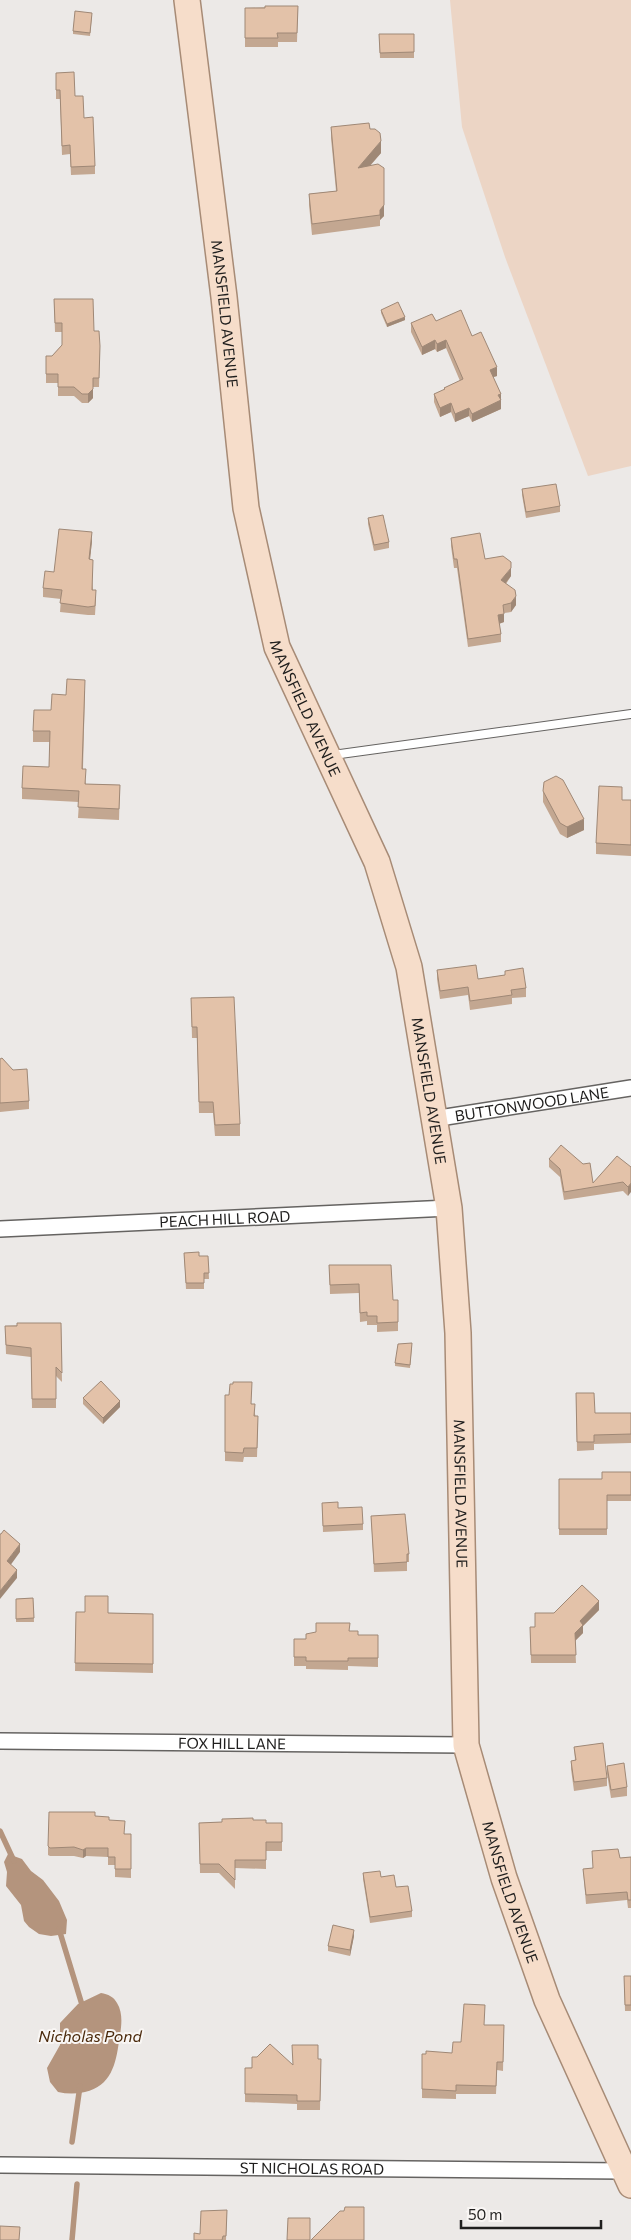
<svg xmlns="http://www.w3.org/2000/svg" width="631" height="2240" font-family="Commissioner,sans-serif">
	<rect width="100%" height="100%" fill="#ece9e7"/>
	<polygon fill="#ecd5c5" points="450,0 631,0 631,466 588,476 505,257 462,127"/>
	<g fill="#b4947d">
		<polygon points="8,1854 22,1859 31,1871 43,1880 59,1901 67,1920 66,1934 51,1936 39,1934 29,1927 24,1921 21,1905 6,1886 7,1872 4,1862"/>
		<path d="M101 1993C108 1994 114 1997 117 2003 124 2014 121 2029 119 2041 116 2064 111 2086 85 2092 76 2094 67 2094 58 2092L50 2082 47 2068 60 2045V2023L78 2004Z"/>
	</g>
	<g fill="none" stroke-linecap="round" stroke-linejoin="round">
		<g stroke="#b4947d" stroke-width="5.5">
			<polyline points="0,1831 14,1861"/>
			<polyline points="59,1929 83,2008"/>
			<polyline points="72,2142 80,2086"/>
			<polyline points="72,2240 77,2184"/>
		</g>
		<defs>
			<polyline id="lane" points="333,755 631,714"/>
			<g id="street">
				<path id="s1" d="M433 1119 631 1088"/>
				<path id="s2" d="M0 1229 449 1208"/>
				<path id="s3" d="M0 1741 466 1745"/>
				<path id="s4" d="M0 2165 624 2171"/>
			</g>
			<g id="primary">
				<path id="s5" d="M187 0 224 297 246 508 277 647 377 862 409 967 449 1208 458 1333 466 1745 504 1878 547 2000 631 2185"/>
			</g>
		</defs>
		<use href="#lane" stroke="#656361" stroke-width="10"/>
		<use href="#street" stroke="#656361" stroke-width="18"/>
		<use href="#primary" stroke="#a78b76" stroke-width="28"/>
		<use href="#lane" stroke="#fff" stroke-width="8"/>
		<use href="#street" stroke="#fff" stroke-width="15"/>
		<use href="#primary" stroke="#f6ddca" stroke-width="25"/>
	</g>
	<g fill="#c3a791">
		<polygon points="298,6 297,42 278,42 278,47 245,47 245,8"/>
		<polygon points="92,16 90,36 73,34 73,31"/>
		<polygon points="379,34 414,34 414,58 380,58"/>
		<polygon points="56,73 75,96 84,118 95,166 95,174 71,175 70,154 62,155 60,99 56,99"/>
		<polygon points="331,127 370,129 381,153 370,166 384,216 380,220 380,226 312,235 309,205 309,194 336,191 331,138"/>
		<polygon points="54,299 94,331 100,346 99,387 93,387 93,398 88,403 82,403 74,396 58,396 58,383 46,383 46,356 52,356 62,345 62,332 55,332"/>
		<polygon points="381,310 405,320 387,327 381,313"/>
		<polygon points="436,321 472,336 497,376 493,377 501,394 501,409 472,422 469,416 455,422 451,412 440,417 434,402 434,394 444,390 444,388 460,381 446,348 437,352 435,349 422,355 411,332 411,323"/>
		<polygon points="522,489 560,506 560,512 526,518 522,495"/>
		<polygon points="368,518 389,542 389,548 374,551 368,524"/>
		<polygon points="451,538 511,576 506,584 516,605 511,612 504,613 504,622 499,624 501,634 501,642 468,647 457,568 454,568 451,546"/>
		<polygon points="92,541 90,559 93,590 96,599 95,615 88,615 60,612 61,599 43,597 43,588 54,572"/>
		<polygon points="85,691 83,769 86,784 120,785 119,820 78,818 79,802 22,799 22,788 49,767 50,742 33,742 33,731 66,695"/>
		<polygon points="543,791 584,830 567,838 560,834 543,802"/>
		<polygon points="622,800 631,800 631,856 596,854 596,843"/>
		<polygon points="437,970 478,979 505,975 505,971 526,988 526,997 512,998 512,1004 470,1010 468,995 440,999 437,979"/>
		<polygon points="191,998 240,1124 240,1136 215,1136 213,1113 199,1113 197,1038 192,1038"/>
		<polygon points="0,1059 29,1101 29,1109 0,1112"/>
		<polygon points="549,1159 593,1183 631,1167 628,1196 623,1191 564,1200 560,1177 549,1167"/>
		<polygon points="184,1253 199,1256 208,1256 209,1279 204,1279 204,1289 186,1289"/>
		<polygon points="329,1265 393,1300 398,1300 398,1331 377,1332 377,1325 367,1325 367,1321 360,1322 359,1293 330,1294"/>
		<polygon points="61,1323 62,1382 56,1376 56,1408 32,1408 31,1357 6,1354 5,1326"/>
		<polygon points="412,1346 410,1368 395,1366 395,1363"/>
		<polygon points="576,1393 595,1413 631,1413 631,1443 594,1444 594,1450 577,1451"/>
		<polygon points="225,1395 252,1404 258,1424 257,1457 244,1457 243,1462 225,1461"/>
		<polygon points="83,1398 120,1407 103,1424 83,1404"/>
		<polygon points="631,1472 631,1501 607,1501 607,1535 559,1535 559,1479 602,1479"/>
		<polygon points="322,1503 338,1508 363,1524 363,1530 323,1532"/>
		<polygon points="371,1516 409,1554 409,1562 407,1562 407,1571 374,1572"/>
		<polygon points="33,1598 34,1622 16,1622 16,1599"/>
		<polygon points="599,1610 583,1626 583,1633 575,1641 576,1663 531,1663 530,1627 535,1627 554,1613"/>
		<polygon points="76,1612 153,1614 153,1673 75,1671"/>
		<polygon points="349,1631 358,1635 378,1635 378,1667 348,1666 348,1670 306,1669 306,1666 294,1666 294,1639 306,1639"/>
		<polygon points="574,1747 607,1778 607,1786 574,1791 571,1769 571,1761 575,1760"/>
		<polygon points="607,1766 627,1787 627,1796 611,1798 607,1774"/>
		<polygon points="95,1816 109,1820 125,1834 131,1834 131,1878 115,1877 115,1865 108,1865 108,1857 86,1856 83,1858 74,1856 50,1856 48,1855 48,1846"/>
		<polygon points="253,1820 266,1823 282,1823 282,1851 266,1851 266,1869 235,1868 235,1889 219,1873 200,1873 199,1823 222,1822"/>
		<polygon points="631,1857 631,1908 628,1908 627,1900 586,1904 583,1869 593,1868 620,1858"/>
		<polygon points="363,1873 381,1877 396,1887 412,1911 412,1917 370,1923 363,1879"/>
		<polygon points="354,1936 350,1956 328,1951 328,1946"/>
		<polygon points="624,1976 631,1976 631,2011 625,2011"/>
		<polygon points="484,2025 504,2025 503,2071 497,2070 496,2094 456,2094 456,2099 422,2098 422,2054 452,2053 461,2042"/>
		<polygon points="318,2059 321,2059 320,2110 297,2110 297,2104 245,2102 245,2068 292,2065"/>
		<polygon points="227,2210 226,2240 194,2240 200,2234"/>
	</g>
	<g fill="#9f8876">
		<polygon points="381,141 381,153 358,179 358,168"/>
		<polygon points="384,168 384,216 380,220 380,210"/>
		<polygon points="405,317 405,320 387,327 387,324"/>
		<polygon points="435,340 435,349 422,355 422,347"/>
		<polygon points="446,340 446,348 437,352 437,344"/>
		<polygon points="497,367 497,376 490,378 490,370"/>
		<polygon points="93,389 93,398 88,403 88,394"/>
		<polygon points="501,394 501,409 472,422 472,414"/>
		<polygon points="451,403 451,412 440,417 440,408"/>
		<polygon points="469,408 469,416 455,422 455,414"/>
		<polygon points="92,532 92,541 89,568 89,559"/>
		<polygon points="511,568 511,576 501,589 501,580"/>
		<polygon points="516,596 516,605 511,612 511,603"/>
		<polygon points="504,614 504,622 498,624 498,615"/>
		<polygon points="584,819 584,830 567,838 567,827"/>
		<polygon points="631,1183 631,1192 628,1196 628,1187"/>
		<polygon points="120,1401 120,1407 103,1424 103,1418"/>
		<polygon points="20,1544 20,1552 7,1570 7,1561"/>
		<polygon points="17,1570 17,1578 0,1599 0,1591"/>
		<polygon points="599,1601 599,1610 583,1626 583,1633 575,1641 575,1633 580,1621"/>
		<polygon points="86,1848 86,1856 83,1858 83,1850"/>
		<polygon points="354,1930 354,1936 350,1956 350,1950"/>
	</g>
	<g fill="#e3c2a9" stroke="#9f8876">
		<polygon points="265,6 298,6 297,33 277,33 278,38 245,38 245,8 265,8"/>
		<polygon points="75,11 92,13 90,33 73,31"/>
		<polygon points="379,34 414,34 414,52 380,53"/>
		<polygon points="74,72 75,96 83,96 84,118 93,117 95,166 71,167 70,145 62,146 60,90 56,90 56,73"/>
		<polygon points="369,123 370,129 375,129 380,133 381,141 358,168 378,164 384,168 384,205 380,210 380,215 312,224 309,194 337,191 331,127"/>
		<polygon points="54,299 93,299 94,331 99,331 100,346 99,378 93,378 93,389 88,394 82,394 74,387 58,387 58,374 46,374 46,356 52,356 62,345 62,323 55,323"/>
		<polygon points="398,302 405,317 387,324 381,310"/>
		<polygon points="461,310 472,336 481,332 497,367 490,370 501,394 498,395 501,400 472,414 469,408 455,414 451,403 440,408 434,394 445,389 444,388 463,379 446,340 437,344 435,340 422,347 411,323 432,314 436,321"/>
		<polygon points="556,484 560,506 526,512 522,489"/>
		<polygon points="383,515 389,542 374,545 368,518"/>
		<polygon points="59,529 92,532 89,559 93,560 92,590 96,590 95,606 88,607 60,603 62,590 43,588 45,571 54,572"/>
		<polygon points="480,533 485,559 503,556 511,562 511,568 501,580 515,590 516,596 511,603 503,605 504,614 498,615 501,634 468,639 457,559 454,559 451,538"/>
		<polygon points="67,679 85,680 82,769 86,769 85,784 120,785 119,809 78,807 79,791 22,788 23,766 49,767 50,731 33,731 34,710 51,710 52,694 66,695"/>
		<polygon points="556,776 563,780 584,819 567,827 560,823 543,791 544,782"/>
		<polygon points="599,786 622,787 622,800 631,800 631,845 596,843"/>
		<polygon points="476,965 478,979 505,975 505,971 523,968 526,988 511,990 512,995 470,1001 468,987 440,991 437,970"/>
		<polygon points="234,997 240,1124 215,1125 213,1102 199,1102 197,1027 192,1027 191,998"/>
		<polygon points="2,1058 13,1070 27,1069 29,1101 0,1103 0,1059"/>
		<polygon points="561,1145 583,1164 590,1163 593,1183 617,1156 631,1167 631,1183 628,1187 623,1182 564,1192 560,1169 549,1159"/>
		<polygon points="199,1252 199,1256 208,1256 209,1273 204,1273 204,1283 186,1283 184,1253"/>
		<polygon points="329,1265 391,1265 393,1300 398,1300 398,1322 377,1323 377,1316 367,1316 367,1312 360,1313 359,1284 330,1285"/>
		<polygon points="17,1323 61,1323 62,1373 56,1367 56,1399 32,1399 31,1348 6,1345 5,1326 17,1326"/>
		<polygon points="412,1343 410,1365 395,1363 398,1344"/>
		<polygon points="101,1381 120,1401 103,1418 83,1398"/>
		<polygon points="233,1382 252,1382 251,1404 255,1404 254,1416 258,1416 257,1448 244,1448 243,1453 225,1452 225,1395 229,1395 230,1384 233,1384"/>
		<polygon points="576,1393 594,1393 595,1413 631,1413 631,1434 594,1435 594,1442 577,1442"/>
		<polygon points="602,1472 631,1472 631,1495 607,1495 607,1529 559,1529 559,1479 602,1479"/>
		<polygon points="338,1502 338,1508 362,1507 363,1524 323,1526 322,1503"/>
		<polygon points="405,1514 409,1554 407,1554 407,1562 374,1564 371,1516"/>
		<polygon points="4,1530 20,1544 7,1561 17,1570 0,1591 0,1534 1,1534"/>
		<polygon points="582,1585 599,1601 580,1621 583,1625 575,1633 576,1655 531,1655 530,1627 535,1627 535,1613 554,1613"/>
		<polygon points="85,1596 108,1596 108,1613 153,1614 153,1664 75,1663 76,1612 85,1612"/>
		<polygon points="33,1598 34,1618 16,1619 16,1599"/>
		<polygon points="316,1623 350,1623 349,1631 358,1631 358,1635 378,1635 378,1658 348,1658 348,1661 306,1661 306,1657 294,1657 294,1639 306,1639 306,1634 316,1632"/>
		<polygon points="603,1743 607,1778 574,1782 571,1761 576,1760 574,1747"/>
		<polygon points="624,1763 627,1787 611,1790 607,1766"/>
		<polygon points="49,1812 95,1812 95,1816 109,1817 109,1820 125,1821 124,1834 131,1834 131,1869 115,1869 115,1857 108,1857 108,1848 86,1848 83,1850 74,1847 50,1848 48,1846"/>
		<polygon points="253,1818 253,1820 266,1820 266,1823 282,1823 282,1842 266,1842 266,1860 235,1860 235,1880 219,1864 200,1864 199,1823 222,1822 222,1819"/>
		<polygon points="618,1849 620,1858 631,1857 631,1900 628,1900 627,1892 586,1895 583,1869 593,1868 592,1851"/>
		<polygon points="380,1871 381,1877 394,1875 396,1887 408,1886 412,1911 370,1917 363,1873"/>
		<polygon points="333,1925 354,1930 350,1950 328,1946"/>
		<polygon points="624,1976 631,1976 631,2005 625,2005"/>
		<polygon points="464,2004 485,2005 484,2025 504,2025 503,2062 497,2062 496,2086 456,2085 456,2091 422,2089 422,2054 426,2054 426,2051 452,2053 453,2042 461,2042"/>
		<polygon points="270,2044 293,2065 292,2045 318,2045 318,2059 321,2059 320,2101 297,2101 297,2095 245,2094 245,2068 252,2068 252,2057 257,2057"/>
		<polygon points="345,2207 364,2207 364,2240 311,2240 340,2211 344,2211"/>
		<polygon points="227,2210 226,2236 223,2236 222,2240 194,2240 194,2233 200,2234 201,2211"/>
		<polygon points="288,2218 310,2218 310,2240 287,2240"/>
		<polygon points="0,2226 20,2227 19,2240 0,2240"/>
	</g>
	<g text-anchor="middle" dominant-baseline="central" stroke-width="4" stroke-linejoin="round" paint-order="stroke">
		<g font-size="15" fill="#1f1e1d" stroke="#f9f6f4">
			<text stroke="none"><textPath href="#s5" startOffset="316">MANSFIELD AVENUE</textPath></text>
			<text stroke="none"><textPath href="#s5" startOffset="721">MANSFIELD AVENUE</textPath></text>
			<text stroke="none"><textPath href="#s5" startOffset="1126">MANSFIELD AVENUE</textPath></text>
			<text stroke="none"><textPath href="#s1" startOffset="100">BUTTONWOOD LANE</textPath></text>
			<text stroke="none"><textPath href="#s2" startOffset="225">PEACH HILL ROAD</textPath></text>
			<text stroke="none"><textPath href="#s5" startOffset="1531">MANSFIELD AVENUE</textPath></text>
			<text stroke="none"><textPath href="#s3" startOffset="232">FOX HILL LANE</textPath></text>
			<text stroke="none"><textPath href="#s5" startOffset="1936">MANSFIELD AVENUE</textPath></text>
			<text stroke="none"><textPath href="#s4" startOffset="312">ST NICHOLAS ROAD</textPath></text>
		</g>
		<g font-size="16" font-style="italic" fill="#4a290b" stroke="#f9f6f4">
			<text x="90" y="2035">Nicholas Pond</text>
		</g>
	</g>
	<path d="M461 2220v8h140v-8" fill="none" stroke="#1f1e1d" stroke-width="2.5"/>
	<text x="468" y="2220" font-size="15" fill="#1f1e1d" stroke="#f9f6f4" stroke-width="4" paint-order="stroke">50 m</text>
</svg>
